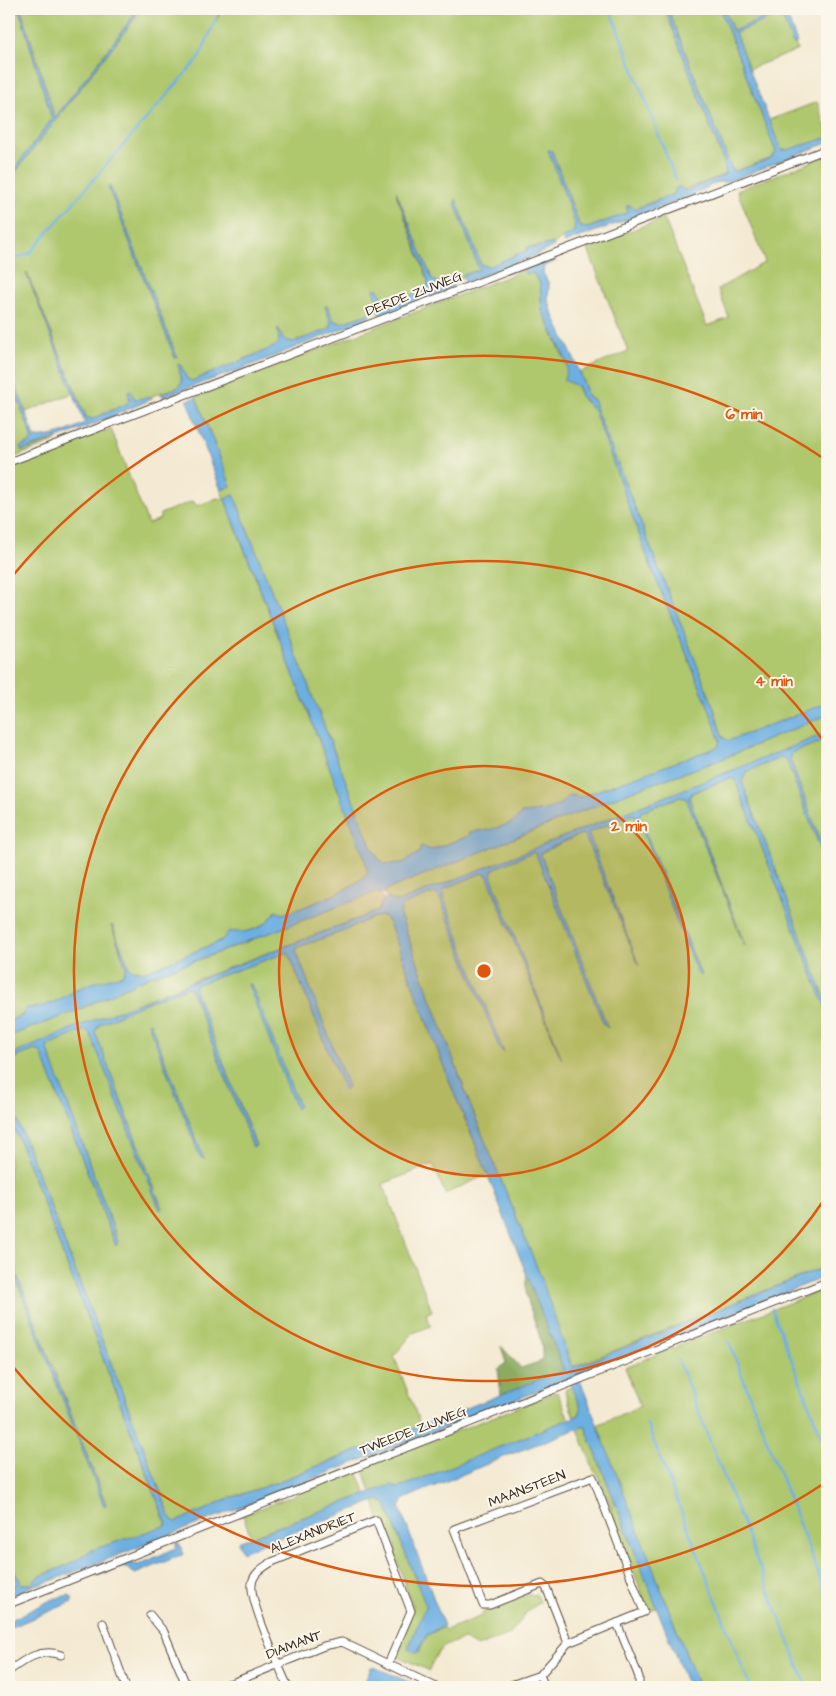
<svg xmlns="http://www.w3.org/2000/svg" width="836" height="1696" font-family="'Architects Daughter',sans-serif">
	<rect width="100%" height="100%" fill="#fbf7ec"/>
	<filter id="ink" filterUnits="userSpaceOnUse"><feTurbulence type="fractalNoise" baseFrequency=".02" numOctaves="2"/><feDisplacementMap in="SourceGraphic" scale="10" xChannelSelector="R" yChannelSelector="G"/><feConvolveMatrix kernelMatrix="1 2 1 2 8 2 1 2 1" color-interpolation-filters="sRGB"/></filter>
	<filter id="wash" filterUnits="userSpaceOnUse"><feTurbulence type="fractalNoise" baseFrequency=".0096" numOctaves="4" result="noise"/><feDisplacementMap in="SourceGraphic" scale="20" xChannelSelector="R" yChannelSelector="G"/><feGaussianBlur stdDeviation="1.12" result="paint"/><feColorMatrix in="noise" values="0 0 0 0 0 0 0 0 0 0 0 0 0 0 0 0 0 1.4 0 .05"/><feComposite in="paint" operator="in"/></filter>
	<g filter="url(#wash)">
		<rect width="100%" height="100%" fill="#f4ead3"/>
		<g fill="#afc76d" stroke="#757846" fill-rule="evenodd">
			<polygon points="9,9 19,9 52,119 9,176"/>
			<polygon points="21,9 136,9 132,18 55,118"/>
			<path d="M138 9H220L216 21 222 9H665L724 162 726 174 634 209 629 205 627 213 587 228 580 227 552 152 549 150 575 223 574 232 553 244 527 248 528 250 490 266 481 265 456 201 479 270 462 275 463 278 451 283 450 280 440 284 432 279 396 194 428 280 427 289 390 304 384 300 377 288 375 289 379 303 377 311 342 323 334 321 327 305 325 307 331 323 330 329 293 342 283 339 278 328 279 342 274 347 192 381 187 379 180 364H178L182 381 179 387 140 400 135 399 130 390 128 392 130 400 126 404 92 419 86 417 27 273 73 393 26 412 9 367V180L135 18ZM108 187H110L177 357 175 358Z"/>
			<polygon points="668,9 720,9 776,152 770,159 736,171 732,170"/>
			<polygon points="724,9 777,9 779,12 733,31"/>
			<polygon points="781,13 793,44 795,44 798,50 749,69 735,33"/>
			<polygon points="817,102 827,132 827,138 787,150 781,150 769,120"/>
			<polygon points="827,156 827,703 728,742 722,736 714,708 595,407 595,401 588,397 580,372 628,351 587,247 664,218 707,326 729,318 718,289 765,262 737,190"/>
			<path d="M524 270 525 274 533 273 540 283 542 310 583 400 594 410 651 567 710 711 720 741 718 747 580 797 569 795C560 810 537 812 521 813 515 828 485 831 470 832L469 836 430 850 421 846 420 852 403 863 385 864 378 858 371 846 234 495 225 500 364 856 368 873C355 888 302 909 282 914L276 911C266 927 247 935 229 931L221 941 144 972 130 970 111 925 126 967 123 975 80 988 48 1006 38 1009 25 1008 23 1014 9 1021V464L111 429 148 524 160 519V514L193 501 197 506 217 498 224 499 221 490 231 486 196 397Z"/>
			<polygon points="9,376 33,439 22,451 57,439 54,442 9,459 9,456 15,453 13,449 9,450"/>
			<polygon points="827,715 827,733 398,902 388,898 385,893 386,890 637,789 717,761"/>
			<polygon points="827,740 827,859 790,759 793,752"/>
			<polygon points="780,758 786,759 827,866 827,1004 742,782 746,772"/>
			<polygon points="730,778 735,779 827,1011 827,1266 573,1367 555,1325 541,1277 471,1107 400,915 402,905 434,893 439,896 499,1047 503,1051 443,897 443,889 482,873 487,874 560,1056 490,875 493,869 533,852 536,854 604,1024 607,1027 540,853 581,834 585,836 638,963 587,833 632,815 636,815 697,973 701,975 639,816 642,811 679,797 686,798 744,945 689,798 692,793"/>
			<polygon points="374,893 380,893 383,900 378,911 188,983 9,1056 9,1036 69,1014 148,977 217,953"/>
			<polygon points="384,916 390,925 455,1096 488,1174 445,1194 433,1164 383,1184 432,1311 426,1314 431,1326 413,1333 394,1356 421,1426 272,1484 221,1501 212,1507 176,1522 171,1519 9,1099 9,1060 35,1050 41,1052 116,1246 118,1241 47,1048 50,1044 85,1030 90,1032 160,1210 162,1208 95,1032 100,1024 150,1001 190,987 253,1147 256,1145 194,989 195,985 288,952 344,1089 348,1087 296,951 298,947 341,932 374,917"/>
			<polygon points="9,1120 18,1137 167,1526 92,1550 70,1564 39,1577 31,1584 22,1584 13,1569 17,1584 9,1587 9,1261 104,1505 106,1504 9,1254"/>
			<polygon points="827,1288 827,1687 699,1687 597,1425 640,1406 625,1367"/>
			<polygon points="572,1387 581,1409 579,1415 574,1417 565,1392 566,1389"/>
			<polygon points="557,1392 569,1419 398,1489 392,1485 371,1492 362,1468"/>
			<polygon points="585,1426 657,1608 648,1611 629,1558 624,1555 609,1511 611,1507 598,1474 594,1471 578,1429"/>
			<polygon points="357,1471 366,1494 251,1537 243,1515"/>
			<path d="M378 1500 386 1504 426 1606 419 1652 427 1635 443 1628 446 1630 482 1616 483 1612 528 1594 533 1596 537 1595 540 1602 527 1612 510 1634 477 1647 463 1639C440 1647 438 1649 429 1671L397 1656 395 1652 413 1608 395 1554C399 1543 388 1533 382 1525 378 1519 376 1508 374 1501Z"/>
		</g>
		<path fill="#8bac60" stroke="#636b3f" d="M527 1274 564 1371 501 1395 498 1369 506 1363 501 1346 521 1368 542 1361C545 1330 520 1303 527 1274Z"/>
		<g fill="#6cafe1" stroke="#546c80">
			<polygon points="19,9 21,9 55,118 132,18 136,9 138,9 135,18 9,180 9,176 52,119"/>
			<polygon points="665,9 668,9 732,170 736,171 770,159 776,152 720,9 724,9 733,31 778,12 777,9 793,9 786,12 797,43 793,44 781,14 735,33 781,150 787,150 827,138 827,143 727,182 717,182 691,196 564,243 563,237 574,232 575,223 548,150 552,151 580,227 588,228 627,213 627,206 629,205 635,209 673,195 676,188 680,187 686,191 726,174 724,162"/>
			<polygon points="110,186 177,357 175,358 108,187"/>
			<polygon points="396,191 432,279 440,284 450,280 453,286 443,292 380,317 374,289 377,288 384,300 390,304 427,289 428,280"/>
			<polygon points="456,199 481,265 490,266 527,250 527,248 532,246 533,248 553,243 554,246 534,256 465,282 462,275 479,270 455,203"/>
			<path d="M554 259 556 261 544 266 543 273 549 284 548 299 553 314 580 372 588 397 595 401V407L714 708 722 736 728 741 827 703V715L717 761 637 789 386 890 385 893H374L217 953 148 977 69 1014 9 1036V1021L23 1015 25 1008C47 1009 59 999 78 989 91 982 108 979 123 975L126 967 112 925 130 969 144 972 221 941 229 931C247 935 266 927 276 911L282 914C302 909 355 889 368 873L364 856 225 499 234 495 371 846 378 858 385 864 403 863 420 852 421 846 431 850 469 836 470 832C483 831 516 827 521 813 536 812 560 810 569 795L580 797 718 747 720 741 710 711 651 567 594 410 583 399 577 386 564 380 567 369 566 360 542 310 540 283 533 273 525 274 524 270Z"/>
			<path d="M26 273 86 417 92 419 126 404 130 400 128 391 130 390 135 399 152 397V399L85 428 22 451 20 447 30 443 33 439 9 376V367L35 437C51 439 71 430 85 423Z"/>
			<polygon points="327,305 334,321 342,323 370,313 369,318 244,368 163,397 161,394 179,387 182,381 178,364 180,363 187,379 192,381 274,347 279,342 278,328 283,339 293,342 330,329 331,323 325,306"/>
			<polygon points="196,397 231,486 221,490 187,401"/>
			<polygon points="827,733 827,740 793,752 790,759 827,859 827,866 786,759 780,758 746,772 742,782 827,1004 827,1011 735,780 730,778 692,793 689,798 745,946 686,798 679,797 642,811 639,816 701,976 697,973 636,815 631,815 588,833 639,966 585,836 581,834 540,853 608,1028 604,1025 536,854 533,852 493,869 491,875 562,1059 487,875 482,873 444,889 443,897 504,1053 499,1047 439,896 434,893 402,906 400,915 471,1107 541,1277 571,1365 573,1367 589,1362 827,1266 827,1276 578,1375 699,1687 688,1687 585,1426 511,1454 404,1499 400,1508 444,1626 427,1635 417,1653 408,1648 426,1606 386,1504 378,1500 242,1552 238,1542 371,1492 392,1485 398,1488 579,1415 581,1409 568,1379 93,1565 42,1584 37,1584 9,1597 9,1587 17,1584 12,1567 22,1584 31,1584 38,1577 70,1564 92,1550 167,1525 18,1137 9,1120 9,1099 171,1519 175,1522 212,1507 221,1501 272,1484 564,1370 468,1125 455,1096 390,925 384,916 374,917 341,932 298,947 296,951 348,1087 344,1090 288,952 195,985 194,989 256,1146 253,1147 190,987 150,1001 100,1024 95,1032 162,1209 160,1210 90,1033 85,1030 51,1044 47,1047 118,1242 116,1246 41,1052 35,1050 9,1060 9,1056 76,1027 378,911 383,900 388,898 398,902"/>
			<polygon points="248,984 251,984 299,1106 296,1109"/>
			<polygon points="150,1022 204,1159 200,1157 148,1023"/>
			<polygon points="9,1254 106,1505 104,1506 9,1261"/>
			<polygon points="176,1542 179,1544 184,1554 135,1574 128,1567 118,1568 97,1576 96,1574 129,1562 138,1565 176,1548"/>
			<polygon points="69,1595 72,1597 72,1602 9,1628 9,1621 53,1599"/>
			<polygon points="371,1667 374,1667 421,1687 362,1687"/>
		</g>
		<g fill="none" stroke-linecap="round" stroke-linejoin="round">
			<g stroke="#6cafe1" stroke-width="2.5">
				<polyline points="610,9 676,180"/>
				<polyline points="9,260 29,254 199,58 216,19"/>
				<polyline points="821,1290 827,1305"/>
				<polyline points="772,1309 827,1451"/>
				<polyline points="729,1342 827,1596"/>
				<polyline points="678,1360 807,1687"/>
				<polyline points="647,1424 750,1687"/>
			</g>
		</g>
	</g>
	<g filter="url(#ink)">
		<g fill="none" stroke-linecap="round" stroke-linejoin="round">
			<defs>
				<g id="street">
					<polyline points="9,462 827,149"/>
					<polyline points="9,1604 827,1282"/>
					<polyline points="150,1615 164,1632 187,1687"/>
					<polyline points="103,1623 126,1687"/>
					<polyline points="617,1623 639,1677 639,1687"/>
					<path d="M9 1671C25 1659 41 1648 61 1655"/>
					<polyline points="540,1675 545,1687"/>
					<polyline points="215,1687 232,1683 324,1646 342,1642 436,1687"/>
					<path d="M288 1687C280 1669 249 1600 252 1584 253 1573 264 1567 272 1562L376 1520 411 1611 388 1664"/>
					<polyline points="505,1687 540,1675 568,1643 644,1612 593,1477 454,1529 483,1605 490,1605 542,1584 546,1587 568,1643"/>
				</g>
			</defs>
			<use href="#street" stroke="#574739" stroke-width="9"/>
			<use href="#street" stroke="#fff" stroke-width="7"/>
		</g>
	</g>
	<circle cx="484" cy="971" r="205" fill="#df570d" fill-opacity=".12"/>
	<g fill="none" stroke="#df570d" stroke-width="2.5">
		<circle cx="484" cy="971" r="205"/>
		<path d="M826 1197A410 410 0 1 1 826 745"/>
		<path d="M823 1484A615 615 0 0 1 9 1362M9 580A615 615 0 0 1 823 458"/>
	</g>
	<g text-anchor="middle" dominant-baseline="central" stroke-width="4" stroke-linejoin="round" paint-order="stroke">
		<g font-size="14" fill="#3b2a1e" stroke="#fbf7ec">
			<text transform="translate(414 294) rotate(-21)">DERDE ZIJWEG</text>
			<text transform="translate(413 1431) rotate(-21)">TWEEDE ZIJWEG</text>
			<text transform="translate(527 1489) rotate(-21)">MAANSTEEN</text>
			<text transform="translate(313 1533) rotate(-22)">ALEXANDRIET</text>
			<text transform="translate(294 1645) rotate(-21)">DIAMANT</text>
		</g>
	</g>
	<circle cx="484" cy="971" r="8" fill="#df570d" stroke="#fbf7ec" stroke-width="2.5"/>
	<g font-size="15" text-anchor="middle" font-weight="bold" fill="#df570d" stroke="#fbf7ec" stroke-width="4" stroke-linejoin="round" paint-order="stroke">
		<text x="744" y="419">6 min</text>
		<text x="774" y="686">4 min</text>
		<text x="629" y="831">2 min</text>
	</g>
	<rect width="836" height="1696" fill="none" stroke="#fbf7ec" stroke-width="30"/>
</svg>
